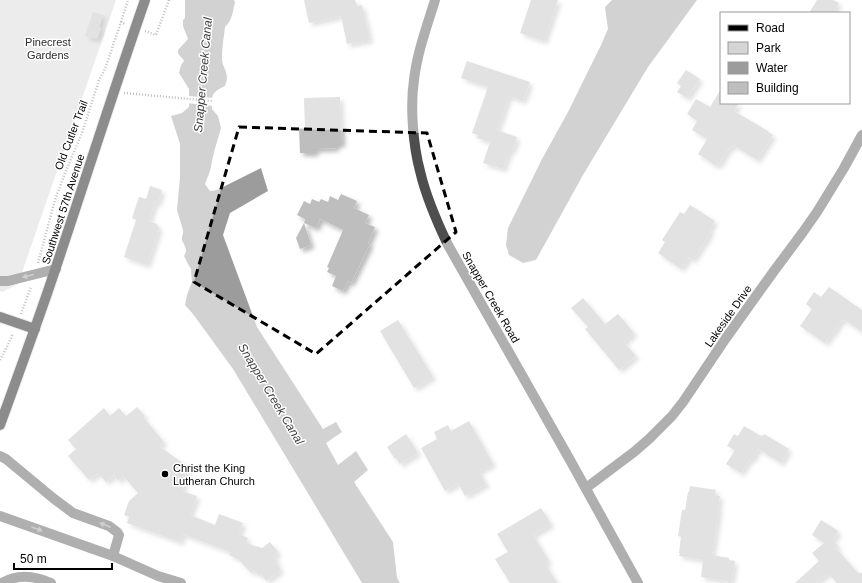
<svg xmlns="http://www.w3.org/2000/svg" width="862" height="583" font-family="Arial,sans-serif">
	<defs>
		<filter id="shadow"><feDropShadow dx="3.5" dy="3.5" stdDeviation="2" flood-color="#0004"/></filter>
	</defs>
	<rect width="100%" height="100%" fill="#fff"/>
	<polygon fill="#d5d5d5" points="0,0 116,0 18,284 2,292 0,291"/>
	<g fill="#9c9c9c">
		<path d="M185 0H234L235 2C233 11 232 21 225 27 224 37 222 46 222 56 221 69 231 71 225 86 211 93 212 94 212 109L218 116 221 128 214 152 210 171 205 184 210 191 217 190 261 168 268 191 230 213 223 235 257 327 323 429 336 422 342 432 326 443 338 465 356 451 368 470 354 482 393 542 397 578 400 583H362L233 369 193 314 185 305 187 295 192 282 191 272V269L188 264 184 256 186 252V250L184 244 182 241V236L183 234V230L177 210 180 177V144L171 116 182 113 189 107V89L179 73 181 65 184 61 183 59 180 56 178 53V50L188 39 183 26V20L185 18Z"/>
		<polygon points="612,0 697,0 648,67 583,175 536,260 523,263 509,255 506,245 508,228 542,159 568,112 601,45 608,29 605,7"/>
	</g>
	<polygon fill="#fff" points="188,96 214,98 213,106 187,103"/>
	<g fill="#bebebe" filter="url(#shadow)">
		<polygon points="304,0 355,0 357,6 362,5 370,40 347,44 341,16 309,23"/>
		<polygon points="531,0 558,0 544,41 520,33"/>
		<polygon points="817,0 833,0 839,3 833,13 809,13"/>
		<polygon points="93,12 103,15 99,27 101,28 97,39 85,36"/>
		<polygon points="467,61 530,82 523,101 509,96 497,130 517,137 512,151 510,150 503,169 483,163 490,142 477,138 478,135 472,133 488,87 461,78"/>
		<polygon points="686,70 700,79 687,98 677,92 681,86 677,83"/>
		<polygon points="721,89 721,103 739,103 734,111 768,131 768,132 773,135 757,160 733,145 730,149 729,148 719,165 717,164 716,166 698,154 707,139 692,130 697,121 687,114 696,99 710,107"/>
		<polygon points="340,97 342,144 336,144 336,148 315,149 315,153 300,153 299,128 305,128 304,98"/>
		<polygon points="150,186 162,190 158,203 155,202 149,221 157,224 159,229 147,265 124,257 136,220 132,218 139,197 146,199"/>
		<polygon points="341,194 357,201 354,208 369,215 365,223 375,227 368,243 370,244 351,283 348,281 343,291 332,286 336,276 327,272 329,268 327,267 343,230 320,219 316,228 304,223 305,219 297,215 304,201 310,204 312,199 319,202 321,199 328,202 330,196 338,200"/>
		<polygon points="690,205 715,221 709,230 711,232 693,260 689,257 681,269 658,253 665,242 662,240 680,212 684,214"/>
		<polygon points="304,223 311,245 300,249 296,238"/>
		<polygon points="829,287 862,310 862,332 843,319 825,343 800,326 812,309 806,304 814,292 821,297"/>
		<polygon points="583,298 605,324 618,314 634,333 624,342 636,356 619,370 585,329 588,327 571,308"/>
		<polygon points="398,320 433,377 414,388 380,331"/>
		<polygon points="137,407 145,416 143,417 164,442 159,446 188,467 186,470 189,472 182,491 197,496 190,515 215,525 219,514 243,523 239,534 248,538 246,543 262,548 270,542 278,552 274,556 277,561 276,563 281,570 266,581 261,574 259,576 254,570 251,573 238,559 229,555 230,552 183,534 180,542 127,523 129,517 124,515 129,501 138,493 123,476 118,481 114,475 106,482 98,473 89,480 68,456 76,449 68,440 104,408 110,416 119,408 126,416"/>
		<polygon points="469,421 493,464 479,471 486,484 465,496 458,483 445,491 421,448 437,439 434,432 448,425 451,431"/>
		<polygon points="744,426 761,436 762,435 763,436 764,434 789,449 781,463 758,449 752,460 750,459 741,473 726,464 735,450 727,446 734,434 738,436"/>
		<polygon points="406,434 418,453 400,464 396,458 395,459 387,447"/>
		<polygon points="690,486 716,490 715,495 720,496 718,509 719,509 712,555 729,558 729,560 735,561 731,582 701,577 703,560 679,556 680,553 679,553 681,537 678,536 682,510 685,510 688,492 689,492"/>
		<polygon points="541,508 551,524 533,535 549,561 545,563 557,583 510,583 495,559 508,552 497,534"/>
		<polygon points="821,520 837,530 837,531 838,532 833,540 838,546 836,548 858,573 862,573 862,583 837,583 828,573 816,583 795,583 819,561 812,553 824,543 812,535"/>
	</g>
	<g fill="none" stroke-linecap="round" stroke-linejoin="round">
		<defs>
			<g id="major">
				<polyline points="0,317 35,329"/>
				<path d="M0 425C17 378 34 332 50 285 82 190 112 95 145 0"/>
			</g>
		</defs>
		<use href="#major" stroke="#dbdbdb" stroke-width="12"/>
		<g stroke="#707070" stroke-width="2.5" stroke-dasharray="1 2" stroke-linecap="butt">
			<polyline points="121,22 128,0"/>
			<polyline points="145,31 156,35 169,0"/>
			<polyline points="124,93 212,101"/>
			<polyline points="38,263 55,200 65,173 82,133 99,80 105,69 121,22 125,24"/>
			<polyline points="21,314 31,287"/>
			<polyline points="0,360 8,345 13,333"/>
		</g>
		<g stroke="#4e4e4e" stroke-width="10">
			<path d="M435 0C427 26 417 53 414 80 410 106 413 145 420 171 426 197 437 222 448 245L570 460 638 583"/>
			<polyline points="0,281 8,281 56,269"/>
			<polyline points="0,456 6,459 53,498 73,513 109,526 117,532 119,535 113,556"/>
			<polyline points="586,488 634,452 649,439 672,416 683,402 726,338 774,271 803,232 817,212 844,168 862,135"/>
			<polyline points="0,516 113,556 158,576 181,583"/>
			<path d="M2 583C17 574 35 576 51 583"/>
		</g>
		<use href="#major" stroke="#000" stroke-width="10"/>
	</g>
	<defs><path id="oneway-solid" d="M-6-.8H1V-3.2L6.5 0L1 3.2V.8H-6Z"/></defs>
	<g fill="#959595">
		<use href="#oneway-solid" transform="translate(28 276) rotate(166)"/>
		<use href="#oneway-solid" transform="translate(105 525) rotate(-157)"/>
		<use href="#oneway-solid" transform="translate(37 529) rotate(20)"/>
	</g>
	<path d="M0 0H862V583H0ZM239 127 427 133 456 232 316 354 194 282Z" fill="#fff" fill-opacity=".55" fill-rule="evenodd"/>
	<path fill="none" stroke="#000" stroke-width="3" stroke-dasharray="8 5" stroke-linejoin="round" d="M239 127 427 133 456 232 316 354 194 282Z"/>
	<circle fill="#000" stroke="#fff" stroke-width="1.5" cx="165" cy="474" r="4"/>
	<g text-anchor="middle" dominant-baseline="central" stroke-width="3" stroke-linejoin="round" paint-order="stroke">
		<g font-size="11" fill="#2c2c2c" stroke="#fff">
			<text x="48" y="42">Pinecrest<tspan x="48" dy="13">Gardens</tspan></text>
		</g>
		<g font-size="11" fill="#000" stroke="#fff">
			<text transform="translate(71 135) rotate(-69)">Old Cutler Trail</text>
			<text transform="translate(63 209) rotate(-72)">Southwest 57th Avenue</text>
			<text transform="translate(491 297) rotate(60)">Snapper Creek Road</text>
			<text transform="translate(728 316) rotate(-55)">Lakeside Drive</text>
		</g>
		<g font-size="11" fill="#000" stroke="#fff" text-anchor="start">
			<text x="173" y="468">Christ the King<tspan x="173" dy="13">Lutheran Church</tspan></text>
		</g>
		<g font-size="12" font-style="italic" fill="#3d3d3d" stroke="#fff">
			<text transform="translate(203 75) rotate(-85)">Snapper Creek Canal</text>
			<text transform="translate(271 394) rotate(59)">Snapper Creek Canal</text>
		</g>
	</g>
	<rect x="720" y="12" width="130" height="92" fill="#ffffff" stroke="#999999"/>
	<rect x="728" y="25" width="20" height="6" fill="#000000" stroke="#999999"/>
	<text x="756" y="32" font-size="12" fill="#000000">Road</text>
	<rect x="728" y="42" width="20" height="12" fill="#d5d5d5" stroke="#999999"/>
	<text x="756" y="52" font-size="12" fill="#000000">Park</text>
	<rect x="728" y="62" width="20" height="12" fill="#9c9c9c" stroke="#999999"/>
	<text x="756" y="72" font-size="12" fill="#000000">Water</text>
	<rect x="728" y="82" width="20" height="12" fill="#bebebe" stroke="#999999"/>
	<text x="756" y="92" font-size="12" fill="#000000">Building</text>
	<path d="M14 563v6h98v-6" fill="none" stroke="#000000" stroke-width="2"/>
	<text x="20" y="563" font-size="12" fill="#000000" stroke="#ffffff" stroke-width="3" paint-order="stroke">50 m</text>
</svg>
